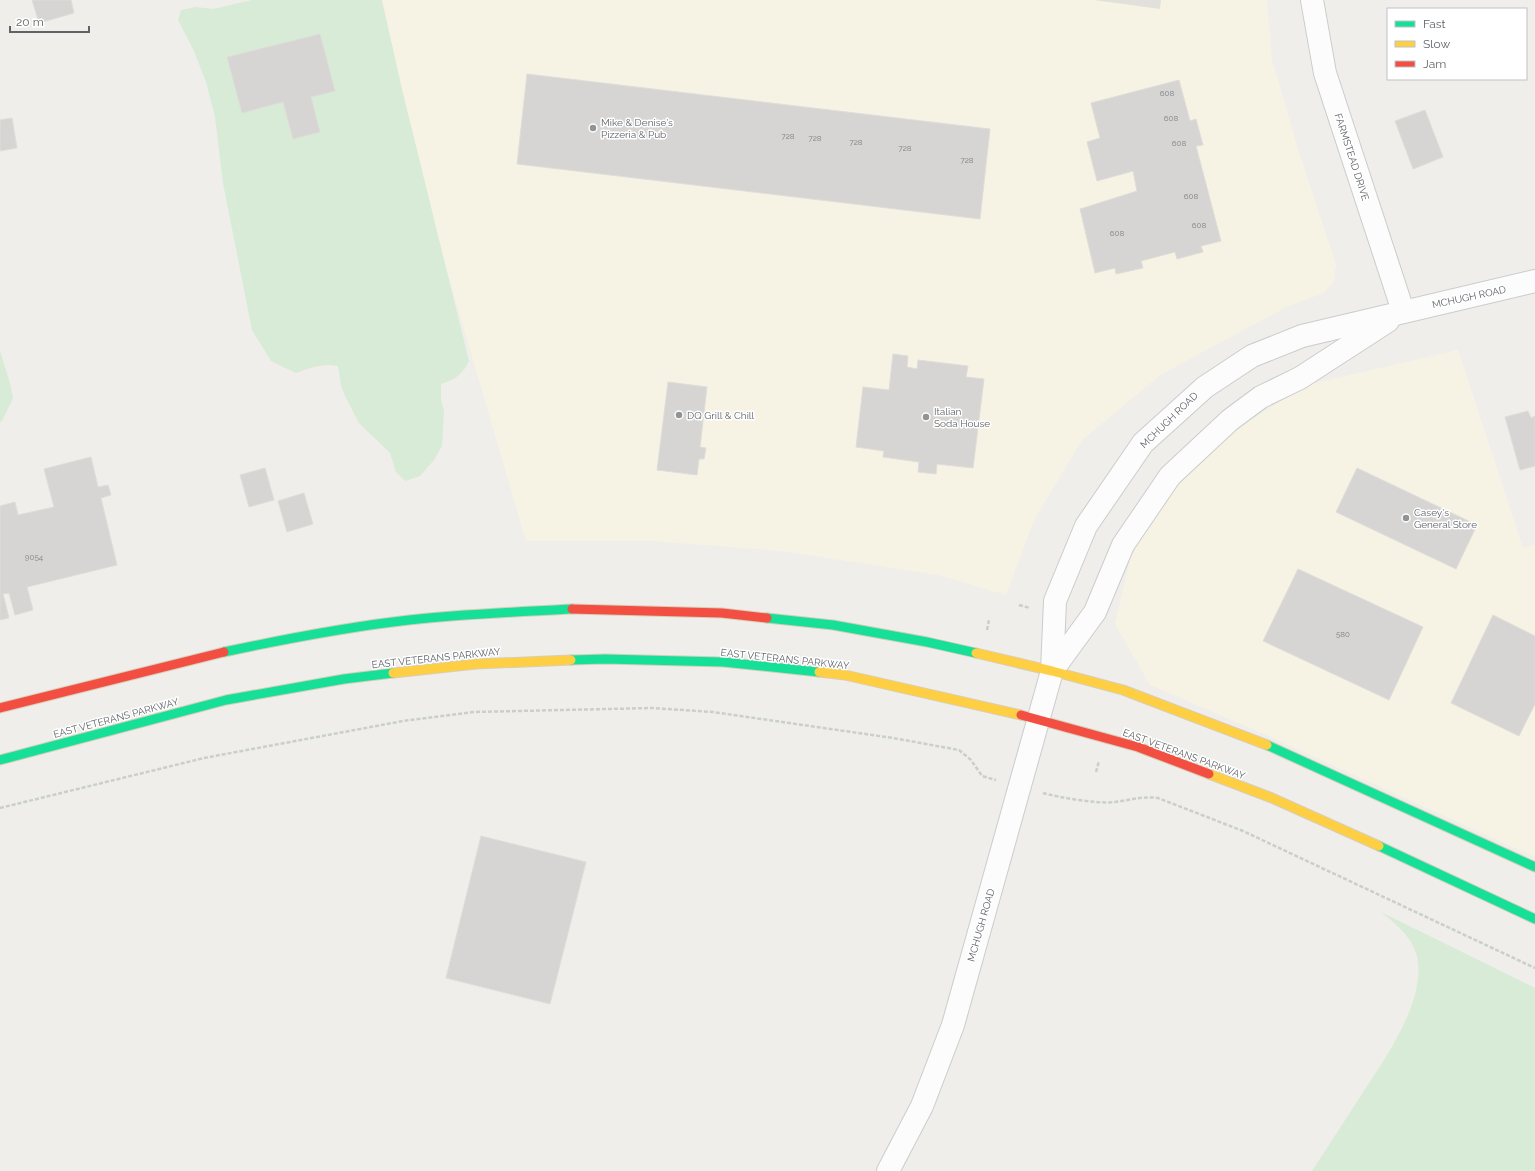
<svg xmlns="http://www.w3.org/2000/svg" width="1535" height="1171" font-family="Raleway,sans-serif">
	<rect width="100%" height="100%" fill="#efeeea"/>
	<g fill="#f7f3e4">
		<polygon points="368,0 1267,0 1272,60 1298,149 1336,265 1333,282 1324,293 1288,306 1160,375 1082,440 1034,520 1006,595 938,575 782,551 654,541 526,541"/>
		<polygon points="1458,350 1523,548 1535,545 1535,857 1271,737 1150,685 1115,624 1131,556 1174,484 1231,432 1307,385"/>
	</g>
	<polygon fill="#e2e0da" points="1094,0 1161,0 1160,9"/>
	<g fill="#d8ebd6">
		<path d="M252 0H382L402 89 469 361C462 375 456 379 441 384V399L444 411 442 446 434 460 420 476 405 481 396 472 390 453 359 423 345 396 341 386 338 366C323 363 310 368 296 373L271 361 252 330 223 183 215 117 206 82 194 51 178 20 181 10 196 7 213 9Z"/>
		<polygon points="0,351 10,383 13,398 2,421 0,422"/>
		<path d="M1381 912 1535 988V1171H1312C1328 1146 1344 1122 1360 1097 1383 1061 1427 1002 1417 956 1412 937 1396 924 1381 912Z"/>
	</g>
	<g fill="#d6d5d3" stroke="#deddd9">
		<polygon points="32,0 71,0 74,13 39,23"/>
		<polygon points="320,34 335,91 311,97 320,132 293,139 283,102 242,113 227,57"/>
		<polygon points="527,74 990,129 980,219 517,164"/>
		<polygon points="1179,80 1190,121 1196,119 1203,145 1196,146 1221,241 1201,246 1203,252 1177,259 1175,252 1141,261 1143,268 1116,274 1115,268 1095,273 1080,209 1137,191 1133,171 1097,181 1087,142 1100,138 1091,103"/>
		<polygon points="1425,110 1443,157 1413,169 1395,121"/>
		<polygon points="12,118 17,148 0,151 0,120"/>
		<polygon points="893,354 908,356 907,367 917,369 918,360 968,366 966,377 984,379 973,468 937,464 936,474 918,472 919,462 883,457 884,451 856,447 863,387 889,390"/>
		<polygon points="668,382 707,387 700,447 706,448 704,459 699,459 697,475 657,470"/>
		<polygon points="1528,411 1531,418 1535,416 1535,466 1520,470 1505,417"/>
		<polygon points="91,457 98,487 108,485 111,495 101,498 117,565 27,587 33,610 15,615 9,593 3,594 9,618 0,620 0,506 15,502 18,515 54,507 44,469"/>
		<polygon points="265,468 274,500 249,507 240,475"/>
		<polygon points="1357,468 1477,525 1456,569 1336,512"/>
		<polygon points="304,493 313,524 287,532 278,501"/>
		<polygon points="1298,569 1423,627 1389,700 1263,641"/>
		<polygon points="1493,615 1535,636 1535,704 1519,736 1451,703"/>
		<polygon points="481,836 586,862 550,1004 446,978"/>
	</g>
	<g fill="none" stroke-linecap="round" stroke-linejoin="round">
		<defs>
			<g id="street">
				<polyline points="1312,0 1325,73 1403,311"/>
				<polyline points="1052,671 1095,612 1123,545 1170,476 1230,420 1261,397 1300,378 1388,321"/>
				<polyline points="888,1171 922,1106 953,1025 1052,671 1055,601 1086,526 1143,443 1205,387 1252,356 1302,336 1535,281"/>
			</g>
			<g id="fast">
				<polyline points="767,618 833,625 927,642 976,653"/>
				<path d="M224 652C285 639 346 627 409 620 463 614 518 612 572 609"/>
				<polyline points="571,660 605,659 723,662 819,672"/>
				<polyline points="1267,745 1535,867"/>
				<polyline points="0,760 226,700 344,679 393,673"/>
				<polyline points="1379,846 1535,919"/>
			</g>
			<g id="slow">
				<polyline points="976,653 1052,671 1123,690 1267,745"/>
				<polyline points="819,672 845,675 1021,715"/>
				<polyline points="393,673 476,664 571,660"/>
				<polyline points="1209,774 1272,798 1379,846"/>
			</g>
			<g id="jam">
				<polyline points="572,609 722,613 767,618"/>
				<polyline points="0,708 224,652"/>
				<polyline points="1021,715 1138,747 1209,774"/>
			</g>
		</defs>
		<use href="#street" stroke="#cbcccc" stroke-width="24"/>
		<use href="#fast" stroke="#d7ceb8" stroke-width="11"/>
		<use href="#slow" stroke="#d7ceb8" stroke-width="11"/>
		<use href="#jam" stroke="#d7ceb8" stroke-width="11"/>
		<g stroke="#cacfcc" stroke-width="2.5" stroke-dasharray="4 2" stroke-linecap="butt">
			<polyline points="1019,605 1030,608"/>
			<polyline points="987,630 989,620"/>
			<polyline points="1096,772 1099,761"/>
			<path d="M1043 793C1061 798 1097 804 1115 802 1130 800 1143 796 1158 798L1243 831 1535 968"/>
			<polyline points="0,808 204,758 403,721 473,712 652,708 713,712 893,738 959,750 971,760 982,776 996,780"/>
		</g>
		<use href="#street" stroke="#fdfcfc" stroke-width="22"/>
		<use href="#fast" stroke="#16e098" stroke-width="9"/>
		<use href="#slow" stroke="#ffcf43" stroke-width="9"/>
		<use href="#jam" stroke="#f24e42" stroke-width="9"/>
	</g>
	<g fill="#919496" stroke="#fff" stroke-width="1.5">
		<circle cx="593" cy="128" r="4"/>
		<circle cx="679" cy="415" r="4"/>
		<circle cx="926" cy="417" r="4"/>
		<circle cx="1406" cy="518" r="4"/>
	</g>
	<g text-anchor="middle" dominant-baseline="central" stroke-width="3" stroke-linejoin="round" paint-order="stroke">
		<g font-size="8" fill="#7e8184">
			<text x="1167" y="93">608</text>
			<text x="1171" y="118">608</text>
			<text x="788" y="136">728</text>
			<text x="815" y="138">728</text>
			<text x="856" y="142">728</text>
			<text x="1179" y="143">608</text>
			<text x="905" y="148">728</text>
			<text x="967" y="160">728</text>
			<text x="1191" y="196">608</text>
			<text x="1199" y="225">608</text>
			<text x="1117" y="233">608</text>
			<text x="34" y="557">9054</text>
			<text x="1343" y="634">580</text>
		</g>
		<g font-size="10" fill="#5f6368" stroke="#fff" text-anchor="start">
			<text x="601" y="122">Mike &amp; Denise's<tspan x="601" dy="12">Pizzeria &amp; Pub</tspan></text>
			<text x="934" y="411">Italian<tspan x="934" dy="12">Soda House</tspan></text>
			<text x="687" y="415">DQ Grill &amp; Chill</text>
			<text x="1414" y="512">Casey's<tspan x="1414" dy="12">General Store</tspan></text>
		</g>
		<g font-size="10" fill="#5f6368" stroke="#fff">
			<text transform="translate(1352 157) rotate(72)">FARMSTEAD DRIVE</text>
			<text transform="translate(1469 297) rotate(-12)">MCHUGH ROAD</text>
			<text transform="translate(1169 420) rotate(-44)">MCHUGH ROAD</text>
			<text transform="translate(436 658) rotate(-6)">EAST VETERANS PARKWAY</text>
			<text transform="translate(785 659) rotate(6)">EAST VETERANS PARKWAY</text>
			<text transform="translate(116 718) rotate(-15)">EAST VETERANS PARKWAY</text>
			<text transform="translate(1184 754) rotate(20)">EAST VETERANS PARKWAY</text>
			<text transform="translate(981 925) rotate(-74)">MCHUGH ROAD</text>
		</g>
	</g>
	<rect x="1387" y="8" width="140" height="72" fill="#ffffff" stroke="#bfc1c3"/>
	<rect x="1395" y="21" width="20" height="6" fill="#16e098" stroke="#bfc1c3"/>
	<text x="1423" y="28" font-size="12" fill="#5f6368">Fast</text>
	<rect x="1395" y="41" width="20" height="6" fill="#ffcf43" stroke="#bfc1c3"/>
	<text x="1423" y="48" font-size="12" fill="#5f6368">Slow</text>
	<rect x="1395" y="61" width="20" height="6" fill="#f24e42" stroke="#bfc1c3"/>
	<text x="1423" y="68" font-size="12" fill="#5f6368">Jam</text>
	<path d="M10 26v6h79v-6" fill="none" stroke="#5f6368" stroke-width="2"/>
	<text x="16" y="26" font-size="12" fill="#5f6368" stroke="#ffffff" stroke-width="3" paint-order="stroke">20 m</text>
</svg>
